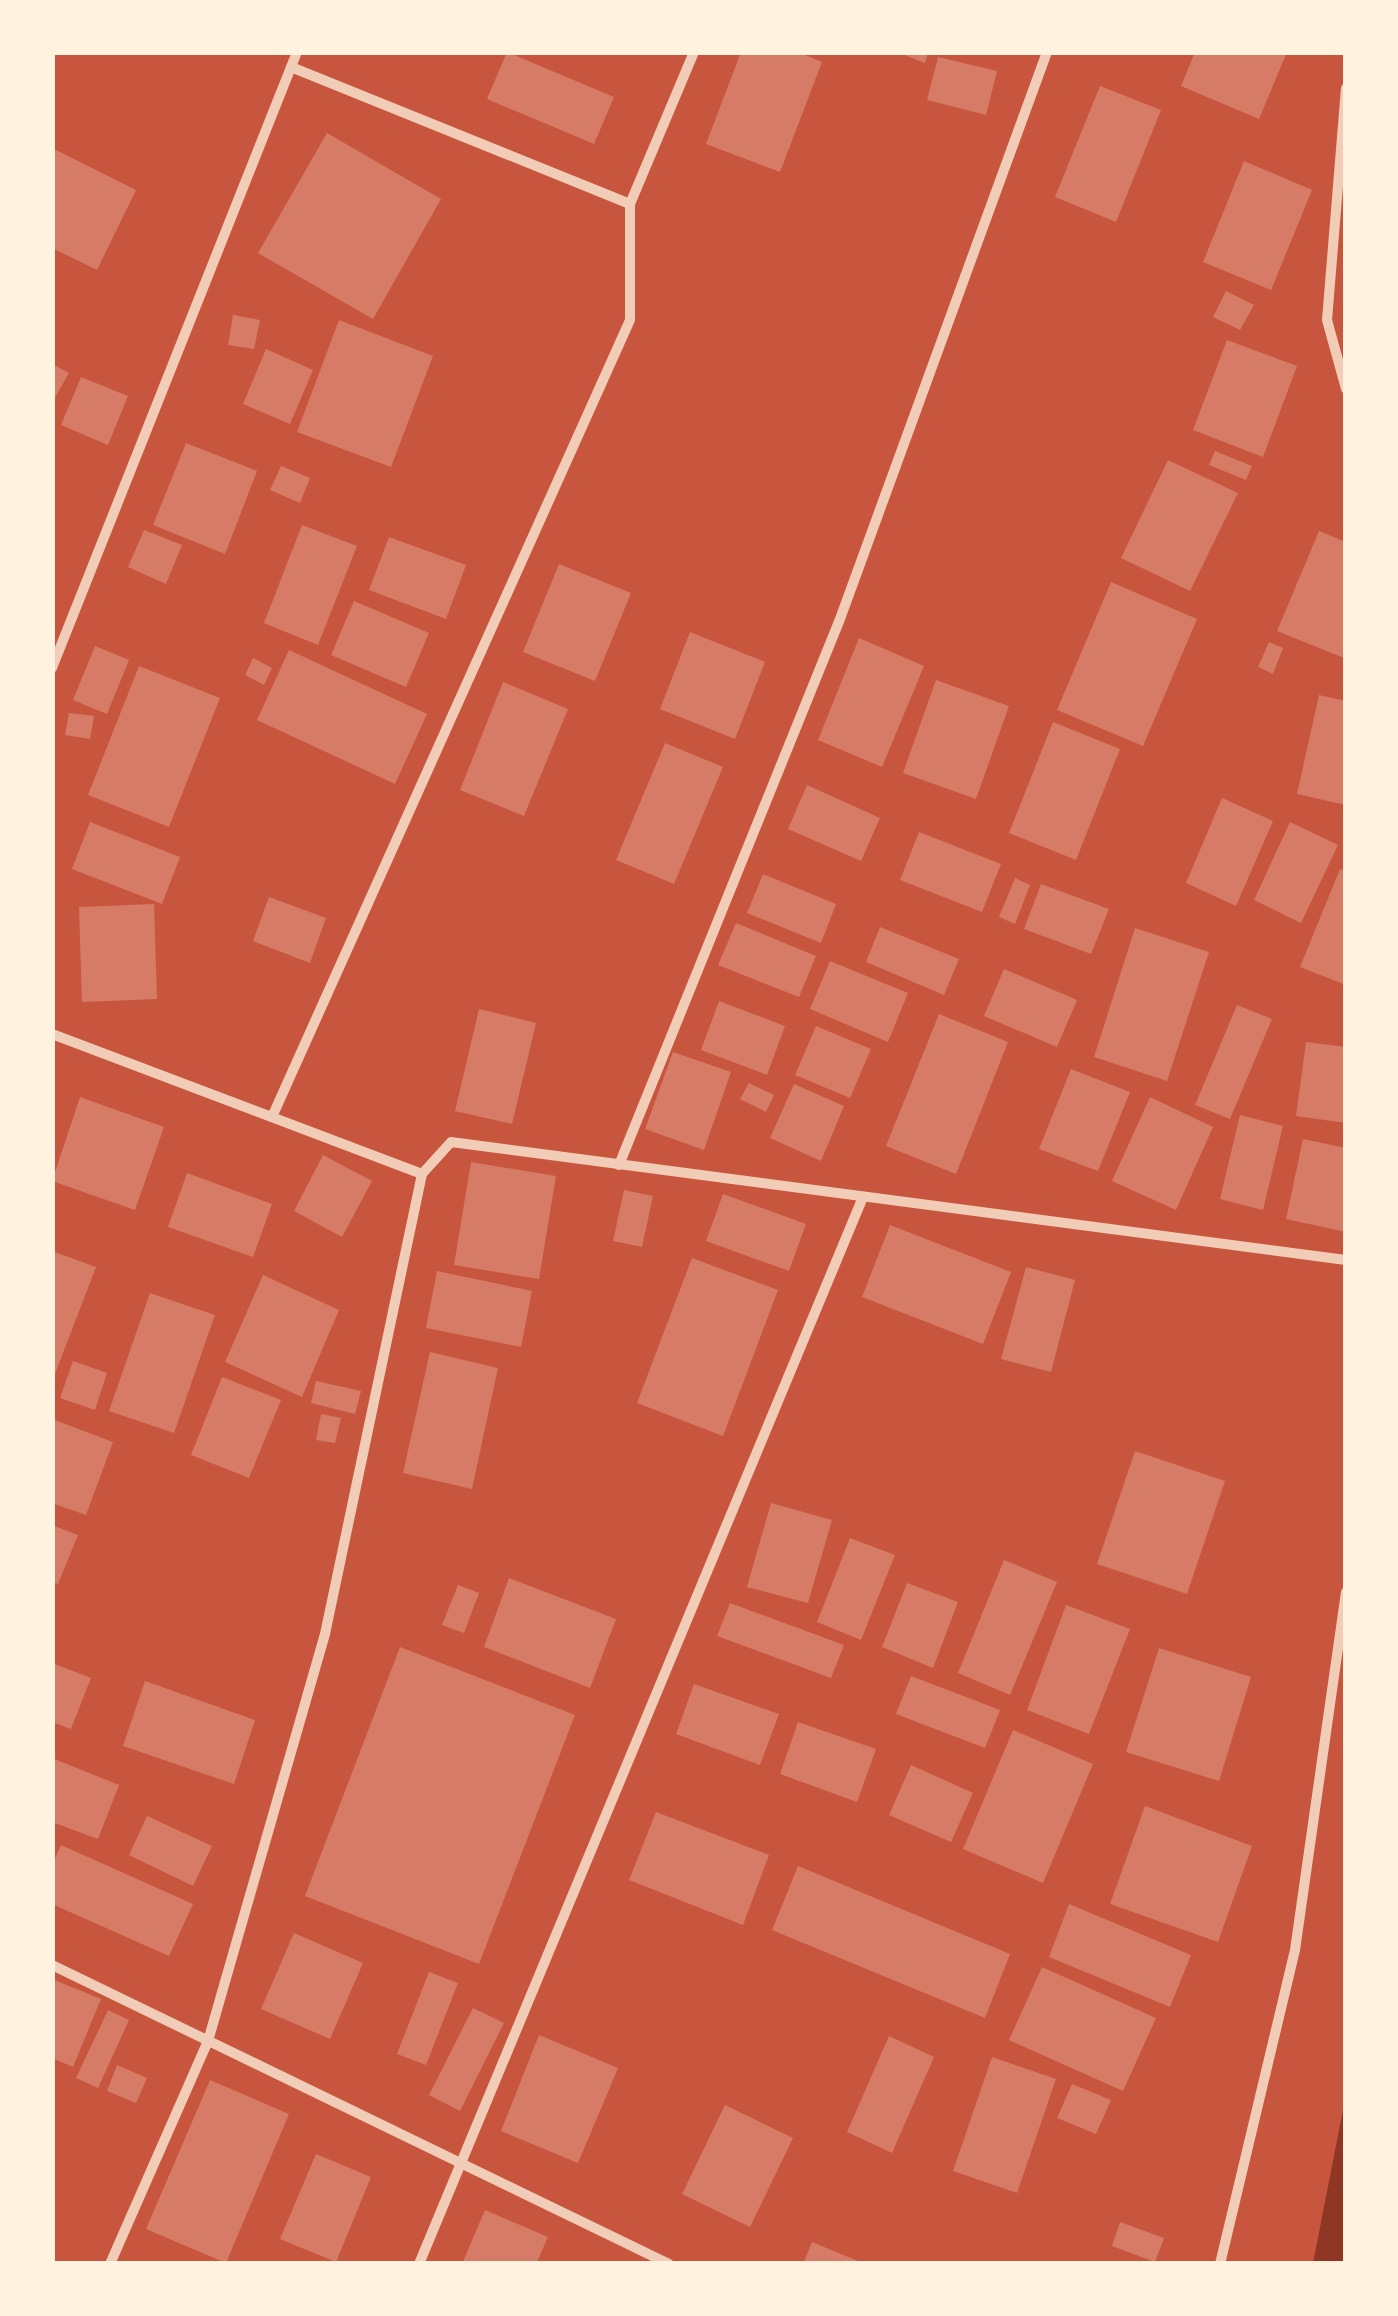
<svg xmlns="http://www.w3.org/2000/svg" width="1398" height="2316" font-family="'IBM Plex Sans',sans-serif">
	<rect width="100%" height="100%" fill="#c8553d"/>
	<polygon fill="#8f3625" points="1345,2100 1345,2263 1313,2263"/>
	<g fill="#d67c66">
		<polygon points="507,52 614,97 594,144 487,99"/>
		<polygon points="741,52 798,52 822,62 780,172 706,144"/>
		<polygon points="897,52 928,52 925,63"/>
		<polygon points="1195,52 1287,52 1259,119 1181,86"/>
		<polygon points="938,57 997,71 986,115 927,100"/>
		<polygon points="1100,86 1161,110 1116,222 1055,197"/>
		<polygon points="327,133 441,199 373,319 258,253"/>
		<polygon points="52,148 136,190 97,270 52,248"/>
		<polygon points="1244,161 1312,190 1271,290 1203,262"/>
		<polygon points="1226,291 1254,305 1240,330 1213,317"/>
		<polygon points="233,315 260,320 254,349 228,345"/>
		<polygon points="339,320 433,356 391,467 297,432"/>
		<polygon points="1227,340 1297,366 1263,457 1193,430"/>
		<polygon points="266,349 313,370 290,424 243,404"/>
		<polygon points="52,364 69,373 52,403"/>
		<polygon points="81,377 128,396 108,445 61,425"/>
		<polygon points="186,443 257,471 225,554 153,525"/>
		<polygon points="1215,451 1252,466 1246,480 1209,465"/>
		<polygon points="1168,460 1238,493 1190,591 1121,558"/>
		<polygon points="281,466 310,478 300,503 270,490"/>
		<polygon points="302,525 357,546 318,645 264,623"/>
		<polygon points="144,530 182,545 166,584 128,567"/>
		<polygon points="1319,531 1346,542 1344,658 1277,631"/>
		<polygon points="389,537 466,565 446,619 369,590"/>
		<polygon points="559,564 631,593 595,681 523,652"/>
		<polygon points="1111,582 1197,619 1143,746 1057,710"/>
		<polygon points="354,601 429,633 406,687 331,655"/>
		<polygon points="690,632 765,662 735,739 660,709"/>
		<polygon points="859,638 924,666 882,767 818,740"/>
		<polygon points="1269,642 1283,648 1273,674 1258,667"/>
		<polygon points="95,646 129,660 107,714 73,700"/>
		<polygon points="289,650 427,714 395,784 257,720"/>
		<polygon points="253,658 272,668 264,685 245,675"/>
		<polygon points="139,666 220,698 169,827 88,795"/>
		<polygon points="936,680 1009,706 976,799 903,773"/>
		<polygon points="503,682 568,709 524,816 460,790"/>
		<polygon points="1319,695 1346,701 1346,805 1297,794"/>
		<polygon points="69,713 94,716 90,739 65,735"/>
		<polygon points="1053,722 1120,749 1076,860 1009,833"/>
		<polygon points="665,743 723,767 674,884 616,860"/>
		<polygon points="807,785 880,818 861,861 788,829"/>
		<polygon points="1222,798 1273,821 1236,906 1186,883"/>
		<polygon points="90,822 180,857 162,904 72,869"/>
		<polygon points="1290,822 1338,845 1301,923 1254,900"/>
		<polygon points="919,832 1001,864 982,912 900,880"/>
		<polygon points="1340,869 1346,871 1346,985 1300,967"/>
		<polygon points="763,874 836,904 821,943 747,913"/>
		<polygon points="1015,878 1030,885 1015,924 999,917"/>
		<polygon points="1041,884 1109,909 1091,954 1024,929"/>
		<polygon points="269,897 326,918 310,963 253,941"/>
		<polygon points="154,904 157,999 82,1002 79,907"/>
		<polygon points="736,923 816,956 799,997 718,965"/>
		<polygon points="880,927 959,959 944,995 866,962"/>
		<polygon points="1135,928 1209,952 1167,1081 1094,1057"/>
		<polygon points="830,961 908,993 888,1042 810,1009"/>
		<polygon points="1004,969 1077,1000 1057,1047 984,1016"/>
		<polygon points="719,1001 785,1026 767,1075 701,1050"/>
		<polygon points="1237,1005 1272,1019 1230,1119 1195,1105"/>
		<polygon points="479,1009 536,1023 512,1124 455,1111"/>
		<polygon points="939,1014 1008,1042 956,1174 886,1146"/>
		<polygon points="816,1026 871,1049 850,1098 795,1075"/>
		<polygon points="1306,1042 1346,1047 1346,1123 1296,1116"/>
		<polygon points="673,1052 731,1072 704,1150 645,1129"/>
		<polygon points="1071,1069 1130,1092 1098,1171 1039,1149"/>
		<polygon points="749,1083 774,1095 766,1112 740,1099"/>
		<polygon points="794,1084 844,1106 821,1161 770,1138"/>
		<polygon points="80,1097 164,1127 135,1210 52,1181"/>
		<polygon points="1150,1097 1213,1127 1176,1210 1112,1181"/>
		<polygon points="1240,1115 1283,1126 1263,1210 1220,1199"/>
		<polygon points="1303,1139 1346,1148 1346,1232 1286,1219"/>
		<polygon points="323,1155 372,1181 342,1237 294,1211"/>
		<polygon points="471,1162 556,1176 539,1279 454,1265"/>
		<polygon points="187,1173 272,1204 253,1257 168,1227"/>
		<polygon points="624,1190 653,1196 642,1247 613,1241"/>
		<polygon points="723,1194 806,1224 789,1271 706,1241"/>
		<polygon points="890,1225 1011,1272 983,1344 862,1297"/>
		<polygon points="52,1251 96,1267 53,1379 52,1379"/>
		<polygon points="692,1258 778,1290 723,1436 637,1403"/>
		<polygon points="1026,1267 1075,1280 1051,1372 1001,1359"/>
		<polygon points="437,1271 532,1291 521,1347 426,1328"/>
		<polygon points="263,1275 339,1310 302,1397 225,1362"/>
		<polygon points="150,1293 215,1315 174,1433 109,1411"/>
		<polygon points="430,1352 498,1368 472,1489 403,1473"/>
		<polygon points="73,1361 107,1373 95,1410 60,1398"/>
		<polygon points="222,1377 281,1400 249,1478 191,1455"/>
		<polygon points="316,1381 361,1391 355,1414 311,1403"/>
		<polygon points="321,1414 341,1418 335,1443 316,1440"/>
		<polygon points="52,1419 113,1442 86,1515 52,1503"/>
		<polygon points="1135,1451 1225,1481 1187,1594 1097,1564"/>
		<polygon points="771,1503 832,1520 808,1603 747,1587"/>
		<polygon points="52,1525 78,1535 58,1584 52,1582"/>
		<polygon points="850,1538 895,1555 861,1640 817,1622"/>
		<polygon points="1004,1560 1057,1582 1010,1695 958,1673"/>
		<polygon points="509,1578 616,1619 590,1688 484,1647"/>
		<polygon points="907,1583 958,1602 933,1668 882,1647"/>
		<polygon points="458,1585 479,1593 464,1633 442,1625"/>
		<polygon points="730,1603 844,1645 831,1678 717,1636"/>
		<polygon points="1066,1605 1130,1629 1089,1734 1027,1710"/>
		<polygon points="400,1647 575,1715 479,1964 305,1896"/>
		<polygon points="1159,1648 1251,1677 1219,1781 1126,1752"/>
		<polygon points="52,1663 91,1678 71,1729 52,1722"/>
		<polygon points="911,1676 1000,1710 985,1748 896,1714"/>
		<polygon points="145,1681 255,1720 234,1784 123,1746"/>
		<polygon points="694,1684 779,1714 760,1765 676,1734"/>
		<polygon points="798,1722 876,1749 857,1802 780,1774"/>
		<polygon points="1013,1730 1093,1764 1043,1883 963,1849"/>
		<polygon points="52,1758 119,1785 98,1839 52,1822"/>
		<polygon points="911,1765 973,1793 951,1842 889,1815"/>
		<polygon points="1145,1806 1252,1846 1218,1942 1110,1904"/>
		<polygon points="656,1812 769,1855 743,1925 629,1880"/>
		<polygon points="147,1816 212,1846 193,1886 129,1855"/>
		<polygon points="61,1845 193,1904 169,1956 52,1904 52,1865"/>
		<polygon points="798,1866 1010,1954 985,2018 772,1930"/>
		<polygon points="1069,1904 1191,1955 1170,2007 1049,1957"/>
		<polygon points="294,1933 363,1963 330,2039 261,2009"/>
		<polygon points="1042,1967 1156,2018 1123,2091 1009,2040"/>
		<polygon points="429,1972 458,1983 426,2065 397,2054"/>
		<polygon points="52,1979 101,1999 73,2067 52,2058"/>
		<polygon points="473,2008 504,2023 460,2111 429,2095"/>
		<polygon points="108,2010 129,2020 98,2088 76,2078"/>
		<polygon points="539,2035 618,2068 578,2163 501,2131"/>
		<polygon points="889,2036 934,2057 892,2153 847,2132"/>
		<polygon points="992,2057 1056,2079 1017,2193 953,2171"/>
		<polygon points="117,2065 147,2078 136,2103 107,2091"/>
		<polygon points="210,2080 289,2114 226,2263 146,2229"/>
		<polygon points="1072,2084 1111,2100 1096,2134 1057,2118"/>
		<polygon points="725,2105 793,2138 750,2227 682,2194"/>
		<polygon points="316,2154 371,2177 336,2262 280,2239"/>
		<polygon points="485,2210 548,2237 536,2264 462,2264"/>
		<polygon points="1120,2222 1164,2238 1155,2262 1112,2246"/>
		<polygon points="812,2242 863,2263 863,2264 803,2264"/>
	</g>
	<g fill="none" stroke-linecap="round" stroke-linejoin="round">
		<g stroke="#f1ccb7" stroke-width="10">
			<polyline points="291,67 630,204"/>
			<polyline points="1346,88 1327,320 1346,389"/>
			<polyline points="52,668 297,52"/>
			<polyline points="52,1034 422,1174"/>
			<polyline points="272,1117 630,320 630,204 694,52"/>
			<polyline points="619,1165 840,619 1047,52"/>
			<polyline points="52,1965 669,2264"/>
			<polyline points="110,2264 208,2041 325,1634 422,1174 451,1142 1346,1260"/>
			<polyline points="419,2264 863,1197"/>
			<polyline points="1220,2264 1295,1950 1346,1592"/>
		</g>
	</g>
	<rect width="1398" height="2316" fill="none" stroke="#fff3e0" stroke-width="110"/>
</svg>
